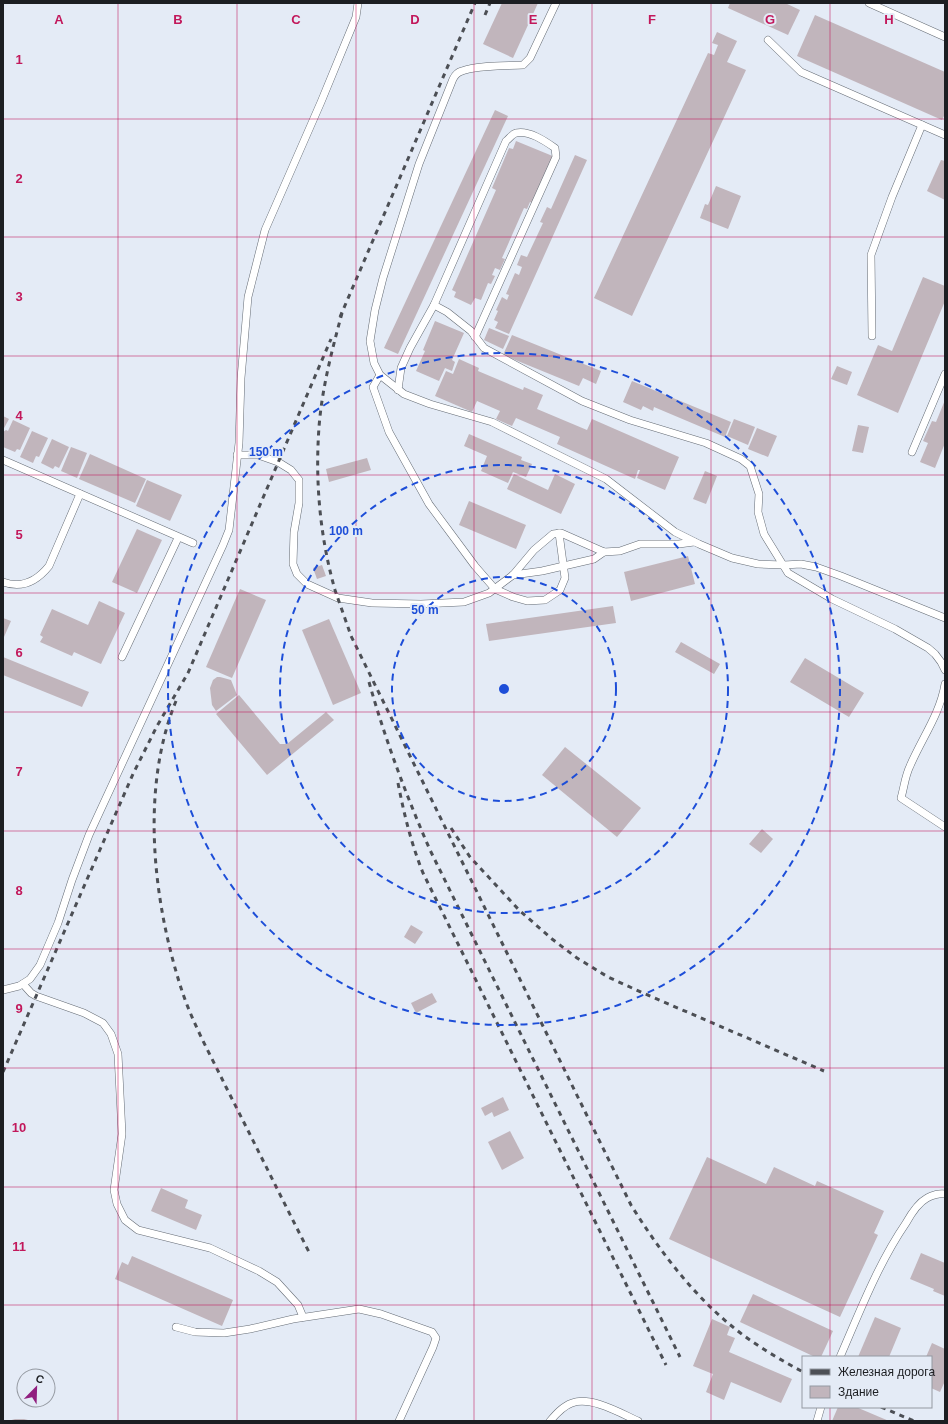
<svg xmlns="http://www.w3.org/2000/svg" width="948" height="1424" font-family="Helvetica,sans-serif">
	<rect width="100%" height="100%" fill="#e4ebf6"/>
	<g fill="#c1b5bc">
		<polygon points="502,3 538,3 513,58 483,44"/>
		<polygon points="730,3 785,3 800,10 788,35 728,8"/>
		<polygon points="815,15 945,72 945,114 942,120 797,56"/>
		<polygon points="717,32 737,41 727,62 746,70 632,316 594,298 708,53 714,55 718,45 712,43"/>
		<polygon points="495,110 508,116 398,354 384,348"/>
		<polygon points="516,141 555,157 534,204 530,202 527,209 524,208 502,258 505,259 500,270 495,268 492,275 495,276 491,284 488,283 481,300 475,298 471,305 454,297 456,292 452,290 496,190 492,188 509,148 513,149"/>
		<polygon points="575,155 587,160 509,334 495,328 498,322 494,320 498,311 496,310 502,297 507,300 509,295 506,294 515,273 519,275 522,267 517,265 521,255 527,257 543,223 540,222 547,207 551,209"/>
		<polygon points="941,160 945,161 945,200 927,191"/>
		<polygon points="716,186 741,196 728,229 700,218 705,204 708,205"/>
		<polygon points="923,277 945,286 945,301 898,413 857,395 878,345 892,351"/>
		<polygon points="435,321 464,333 452,360 455,362 452,371 445,368 439,381 416,371 425,351 423,350"/>
		<polygon points="489,328 509,336 503,349 484,340"/>
		<polygon points="512,335 601,371 596,384 583,378 579,386 503,355"/>
		<polygon points="459,359 479,368 478,371 523,390 524,387 543,395 537,409 587,430 592,419 679,457 665,490 637,478 640,470 638,470 635,479 557,444 560,437 516,418 512,426 496,419 500,411 477,401 472,412 435,396 446,371 453,374"/>
		<polygon points="837,366 852,372 847,385 831,379"/>
		<polygon points="632,381 731,422 725,437 654,407 653,411 643,406 641,410 623,402"/>
		<polygon points="945,400 945,443 935,468 920,462 928,443 923,441 932,421 936,422"/>
		<polygon points="3,416 9,419 3,430"/>
		<polygon points="734,419 755,427 748,445 727,436"/>
		<polygon points="13,420 30,428 20,450 17,449 15,452 3,447 3,432 6,430 8,431"/>
		<polygon points="858,425 869,427 863,453 852,451"/>
		<polygon points="757,428 777,436 768,457 748,449"/>
		<polygon points="32,431 48,438 39,457 36,456 33,463 20,457"/>
		<polygon points="469,434 522,457 521,460 532,464 526,477 513,472 508,483 481,471 487,456 464,446"/>
		<polygon points="52,439 69,447 59,468 55,466 53,469 41,463"/>
		<polygon points="71,447 87,453 77,478 61,471"/>
		<polygon points="90,454 146,479 135,503 79,479"/>
		<polygon points="367,458 371,470 329,482 326,469"/>
		<polygon points="705,471 717,476 706,504 693,499"/>
		<polygon points="514,474 548,490 555,474 575,484 561,514 507,489"/>
		<polygon points="147,480 182,495 170,521 136,506"/>
		<polygon points="469,501 526,525 516,549 459,525"/>
		<polygon points="137,529 162,540 137,593 112,582"/>
		<polygon points="688,556 695,584 631,601 624,572"/>
		<polygon points="322,565 326,576 317,579 313,568"/>
		<polygon points="240,589 266,600 232,678 206,667"/>
		<polygon points="99,601 125,613 101,664 74,652 72,656 40,642 43,637 40,635 52,609 88,625"/>
		<polygon points="613,606 616,623 489,641 486,624"/>
		<polygon points="3,618 11,621 4,637 3,636"/>
		<polygon points="329,619 361,693 333,705 302,630"/>
		<polygon points="681,642 720,664 714,674 675,652"/>
		<polygon points="3,657 89,692 82,707 3,675"/>
		<polygon points="805,658 864,693 849,717 790,682"/>
		<polygon points="217,677 220,677 231,680 237,695 216,711 212,705 210,688 213,680"/>
		<polygon points="239,695 280,744 287,744 326,712 334,720 267,775 216,714"/>
		<polygon points="565,747 641,808 617,837 542,775"/>
		<polygon points="762,829 773,839 761,853 749,844"/>
		<polygon points="411,925 423,932 415,944 404,937"/>
		<polygon points="432,993 437,1002 416,1013 411,1003"/>
		<polygon points="503,1097 509,1110 494,1117 492,1112 485,1116 481,1108"/>
		<polygon points="510,1131 524,1158 502,1170 488,1142"/>
		<polygon points="707,1157 766,1184 774,1167 815,1186 817,1181 884,1211 874,1233 878,1235 840,1317 669,1239"/>
		<polygon points="161,1188 188,1200 185,1208 202,1215 196,1230 151,1211"/>
		<polygon points="921,1253 945,1263 945,1296 933,1291 934,1289 910,1279"/>
		<polygon points="132,1256 233,1300 222,1326 115,1279 122,1262 128,1265"/>
		<polygon points="753,1294 833,1331 821,1357 815,1357 740,1322"/>
		<polygon points="875,1317 901,1328 889,1357 858,1357"/>
		<polygon points="712,1319 730,1327 727,1335 735,1338 729,1352 792,1379 781,1403 731,1382 724,1400 706,1392 713,1374 693,1366"/>
		<polygon points="932,1343 945,1349 945,1381 940,1392 931,1388 931,1357 926,1357"/>
		<polygon points="838,1407 856,1407 889,1421 832,1421"/>
		<polygon points="15,1419 24,1419 32,1421 8,1421"/>
	</g>
	<g fill="none" stroke-linecap="round" stroke-linejoin="round">
		<defs>
			<g id="lane">
				<path d="M556 3 530 58 523 65C505 66 478 65 462 71 458 72 455 75 453 79L419 164 383 278 375 310 370 341 374 363 380 375 404 394 430 404 492 422 606 479 675 532 699 544 732 558 758 564 784 565 801 564 816 567 841 576 945 618"/>
				<polyline points="869,3 945,37"/>
				<polyline points="768,40 801,72 945,135"/>
				<polyline points="434,305 447,312 471,331 484,348 582,401 630,420 706,443 741,459 750,466 759,494 758,512 764,534 788,573 832,599 895,629 928,648 935,654 941,662 945,670"/>
				<polyline points="872,336 871,255 892,197 922,125"/>
				<polyline points="380,375 373,387 389,432 429,504 475,566 495,589 513,597 527,601 545,600 560,590 565,578 559,533"/>
				<path d="M398 390 401 368 410 348 434 305 506 141C509 139 512 134 516 133 529 130 545 141 555 148L556 157 475 337"/>
				<polyline points="912,452 945,374"/>
				<polyline points="237,455 258,455 278,462 291,470 299,480 299,503 294,532 293,564 297,574 307,584 338,598 372,603 421,604 464,602 489,593 513,575 534,550 553,534 561,533 604,552 620,551 640,544 679,544 694,542"/>
				<polyline points="3,460 193,543"/>
				<polyline points="513,575 542,571 594,559 604,552"/>
				<path d="M3 582C22 589 37 581 49 566L80 494"/>
				<polyline points="122,657 178,538"/>
				<path d="M945 684C940 714 922 738 910 766 905 776 904 788 901 798L945 827"/>
				<polyline points="23,984 31,993 36,996 84,1013 103,1023 111,1034 118,1054 122,1134 114,1190 117,1204 125,1220 138,1230 210,1248 259,1271 277,1282 298,1305 303,1317"/>
				<polyline points="3,990 19,986 30,979 40,965 58,923 72,880 89,835 223,545 229,530 239,443 241,378 248,297 265,230 321,102 356,17 358,3"/>
				<polyline points="176,1327 195,1332 224,1333 250,1329 293,1319 359,1309 381,1314 432,1332 436,1338 433,1347 399,1421"/>
				<path d="M840 1357C860 1311 878 1264 906 1223 911 1214 918 1203 927 1198 932 1195 940 1193 945 1194"/>
				<path d="M550 1421C556 1414 563 1406 572 1403 591 1396 620 1413 638 1421"/>
				<polyline points="817,1421 821,1407"/>
			</g>
		</defs>
		<use href="#lane" stroke="#646b74" stroke-width="8"/>
		<use href="#lane" stroke="#fff" stroke-width="7"/>
		<g stroke="#4c4f55" stroke-width="3" stroke-dasharray="5 5" stroke-linecap="butt">
			<polyline points="485,15 490,3"/>
			<path d="M342 313C332 350 322 388 319 427 315 482 320 537 335 590 340 605 346 621 351 636L631 1205C659 1250 692 1294 734 1328 755 1345 779 1359 803 1372"/>
			<polyline points="340,317 475,3"/>
			<path d="M369 682C385 739 406 795 430 850L680 1357"/>
			<path d="M176 701C140 789 153 902 182 991 193 1024 211 1056 226 1087 254 1142 281 1197 309 1252"/>
			<path d="M398 783C404 814 411 843 423 873L666 1365"/>
			<polyline points="451,828 470,857 519,910 552,939 577,958 608,977 643,993 824,1071"/>
			<polyline points="3,1072 133,774 157,726 188,673 331,339"/>
			<polyline points="881,1407 914,1421"/>
		</g>
	</g>
	<path fill="none" stroke="#c2185b" stroke-width="1" stroke-opacity="0.55" d="M118 3V1421M237 3V1421M356 3V1421M474 3V1421M592 3V1421M711 3V1421M830 3V1357M3 119H945M3 237H945M3 356H945M3 475H945M3 593H945M3 712H945M3 831H945M3 949H945M3 1068H945M3 1187H945M3 1305H945M830 1407V1421"/>
	<g fill="none" stroke="#1d4ed8" stroke-width="2" stroke-dasharray="7 5">
		<circle cx="504" cy="689" r="112"/>
		<circle cx="504" cy="689" r="224"/>
		<circle cx="504" cy="689" r="336"/>
	</g>
	<g font-size="13" text-anchor="middle" font-weight="bold" fill="#c2185b" stroke="#e4ebf6" stroke-width="4" stroke-linejoin="round" paint-order="stroke">
		<text x="59" y="24">A</text>
		<text x="178" y="24">B</text>
		<text x="296" y="24">C</text>
		<text x="415" y="24">D</text>
		<text x="533" y="24">E</text>
		<text x="652" y="24">F</text>
		<text x="770" y="24">G</text>
		<text x="889" y="24">H</text>
		<text x="19" y="64">1</text>
		<text x="19" y="183">2</text>
		<text x="19" y="301">3</text>
		<text x="19" y="420">4</text>
		<text x="19" y="539">5</text>
		<text x="19" y="657">6</text>
		<text x="19" y="776">7</text>
		<text x="19" y="895">8</text>
		<text x="19" y="1013">9</text>
		<text x="19" y="1132">10</text>
		<text x="19" y="1251">11</text>
	</g>
	<circle cx="504" cy="689" r="6" fill="#1d4ed8" stroke="#e4ebf6" stroke-width="2"/>
	<g font-size="12" text-anchor="middle" font-weight="bold" fill="#1d4ed8" stroke="#e4ebf6" stroke-width="4" stroke-linejoin="round" paint-order="stroke">
		<text x="266" y="456">150 m</text>
		<text x="346" y="535">100 m</text>
		<text x="425" y="614">50 m</text>
	</g>
	<rect width="948" height="1424" fill="none" stroke="#1c1e22" stroke-width="8"/>
	<rect x="802" y="1356" width="130" height="52" fill="#e4ebf6" stroke="#9499a1"/>
	<rect x="810" y="1369" width="20" height="6" fill="#4c4f55" stroke="#9499a1"/>
	<text x="838" y="1376" font-size="12" fill="#1c1e22">Железная дорога</text>
	<rect x="810" y="1386" width="20" height="12" fill="#c1b5bc" stroke="#9499a1"/>
	<text x="838" y="1396" font-size="12" fill="#1c1e22">Здание</text>
	<g transform="translate(36 1388) rotate(23)"><circle r="19" fill="#e4ebf6" stroke="#9499a1"/>
	<path d="M0-3L7 15L0 10L-7 15Z" fill="#911f7f"/>
	<text y="-6" font-size="11" font-weight="bold" text-anchor="middle" fill="#1c1e22">С</text>
	</g>
</svg>
